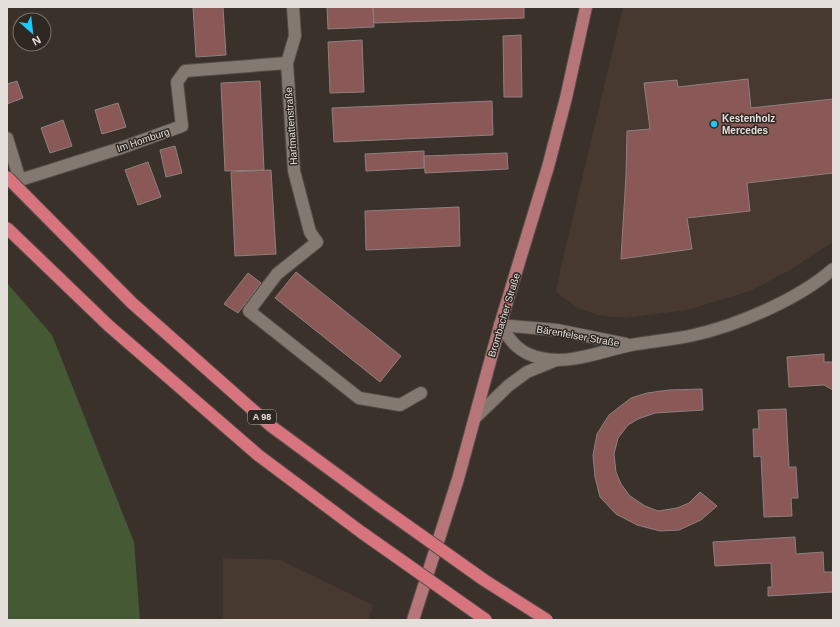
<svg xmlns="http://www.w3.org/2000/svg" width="840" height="627" font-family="Arial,sans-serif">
	<rect width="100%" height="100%" fill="#3a312b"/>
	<g fill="#47392f">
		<polygon points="623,7 833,7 833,242 788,271 750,291 687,310 625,318 597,315 578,308 562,297 556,291 560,271"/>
		<polygon points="223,558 280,560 373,605 368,620 223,620"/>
	</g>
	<polygon fill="#455935" points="7,283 52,335 134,542 140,620 7,620"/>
	<g fill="#895857" stroke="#8e807f">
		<polygon points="193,7 223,7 226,55 196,57"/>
		<polygon points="327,7 373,7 374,27 328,29"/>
		<polygon points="373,7 524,7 524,18 374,23"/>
		<polygon points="521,35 522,97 504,97 503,36"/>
		<polygon points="362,40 364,92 330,93 328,42"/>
		<polygon points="748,79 751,108 833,99 833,173 747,183 750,211 687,218 692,249 621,259 626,175 627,131 650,129 644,83 677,80 678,87"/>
		<polygon points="17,81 23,98 7,104 7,84"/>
		<polygon points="260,81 264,170 225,171 221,83"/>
		<polygon points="492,101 493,135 334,142 332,108"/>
		<polygon points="118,103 126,127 102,134 95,110"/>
		<polygon points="63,120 72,146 50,153 41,128"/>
		<polygon points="175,146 182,173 166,177 160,150"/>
		<polygon points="424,151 424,168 366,171 365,154"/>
		<polygon points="507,153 508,169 425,173 424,156"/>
		<polygon points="148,162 161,197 138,205 125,170"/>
		<polygon points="271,170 276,254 235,256 231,172"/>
		<polygon points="459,207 460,246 366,250 365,211"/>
		<polygon points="296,272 401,356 380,382 275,298"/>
		<polygon points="248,273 261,283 238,313 224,304"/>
		<polygon points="824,354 824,362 833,362 833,390 824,385 789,387 787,357"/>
		<polygon points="702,389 703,410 655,413 638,419 628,425 618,438 614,454 616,472 621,484 630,496 645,506 658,511 677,508 689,503 700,492 717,506 701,520 679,530 660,531 637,525 616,514 600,497 595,477 593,455 597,434 609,415 631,398 647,393 669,390"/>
		<polygon points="786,409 789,467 796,467 798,498 791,498 792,516 764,517 761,456 754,457 753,429 759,429 758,410"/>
		<polygon points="795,537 796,554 823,552 824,572 832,572 833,592 768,596 768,587 772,587 771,563 715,566 713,542"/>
	</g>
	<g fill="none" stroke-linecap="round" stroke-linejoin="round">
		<defs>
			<g id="minor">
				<polyline points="293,7 295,36 287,63 294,171 310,232 317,242 277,274 249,311 359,398 400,405 421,393"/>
				<polyline points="7,138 20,180 121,148 182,126 177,82 185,71 287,63"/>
				<path d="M500 325C511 342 520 354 541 358 570 365 602 351 631 345 652 341 673 340 694 335 738 325 799 299 833 269"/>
				<polyline points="500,325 557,330 626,344"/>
				<polyline points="476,417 508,386 527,372 554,361"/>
			</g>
			<polyline id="major" points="413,620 458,479 500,325 548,167 566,98 586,7"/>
		</defs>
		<use href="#minor" stroke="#544d47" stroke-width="14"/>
		<use href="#major" stroke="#544d47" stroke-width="14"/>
		<use href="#minor" stroke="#837971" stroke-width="12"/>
		<use href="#major" stroke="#b67679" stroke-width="12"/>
		<defs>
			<g id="highway-bridge">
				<polyline points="7,177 132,303 271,426 377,504 484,580 547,620"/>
				<polyline points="7,228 109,326 258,455 361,532 486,620"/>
			</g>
		</defs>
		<use href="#highway-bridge" stroke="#544d47" stroke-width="14" stroke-linecap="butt"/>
		<use href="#highway-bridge" stroke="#d8747e" stroke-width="12"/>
	</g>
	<circle fill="#1bc9fc" stroke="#2f2721" stroke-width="1.5" cx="714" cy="124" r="4"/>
	<g text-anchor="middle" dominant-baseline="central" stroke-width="3" stroke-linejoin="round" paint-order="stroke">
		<rect fill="#2f2721" stroke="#aea8a4" stroke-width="1" x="248" y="410" width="28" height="14" rx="3"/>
		<g font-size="9" font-weight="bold" fill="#e5e0dc">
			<text x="262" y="417">A 98</text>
		</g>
		<g font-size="10" font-weight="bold" fill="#e5e0dc" stroke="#2f2721" text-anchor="start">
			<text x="722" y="118">Kestenholz<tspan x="722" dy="12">Mercedes</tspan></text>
		</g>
		<g font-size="10" fill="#e5e0dc" stroke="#2f2721">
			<text transform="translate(291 126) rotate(-94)">Hartmattenstraße</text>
			<text transform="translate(143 140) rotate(-19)">Im Homburg</text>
			<text transform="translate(504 315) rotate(-73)">Brombacher Straße</text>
			<text transform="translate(578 336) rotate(10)">Bärenfelser Straße</text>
		</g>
	</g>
	<rect width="840" height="627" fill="none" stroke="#e5e0dc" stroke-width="16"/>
	<g transform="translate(32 32) rotate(152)"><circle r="19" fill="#2f2721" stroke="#78716c"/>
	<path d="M0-3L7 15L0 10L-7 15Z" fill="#1bc9fc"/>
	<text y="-6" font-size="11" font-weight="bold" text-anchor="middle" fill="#e5e0dc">N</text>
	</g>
</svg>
